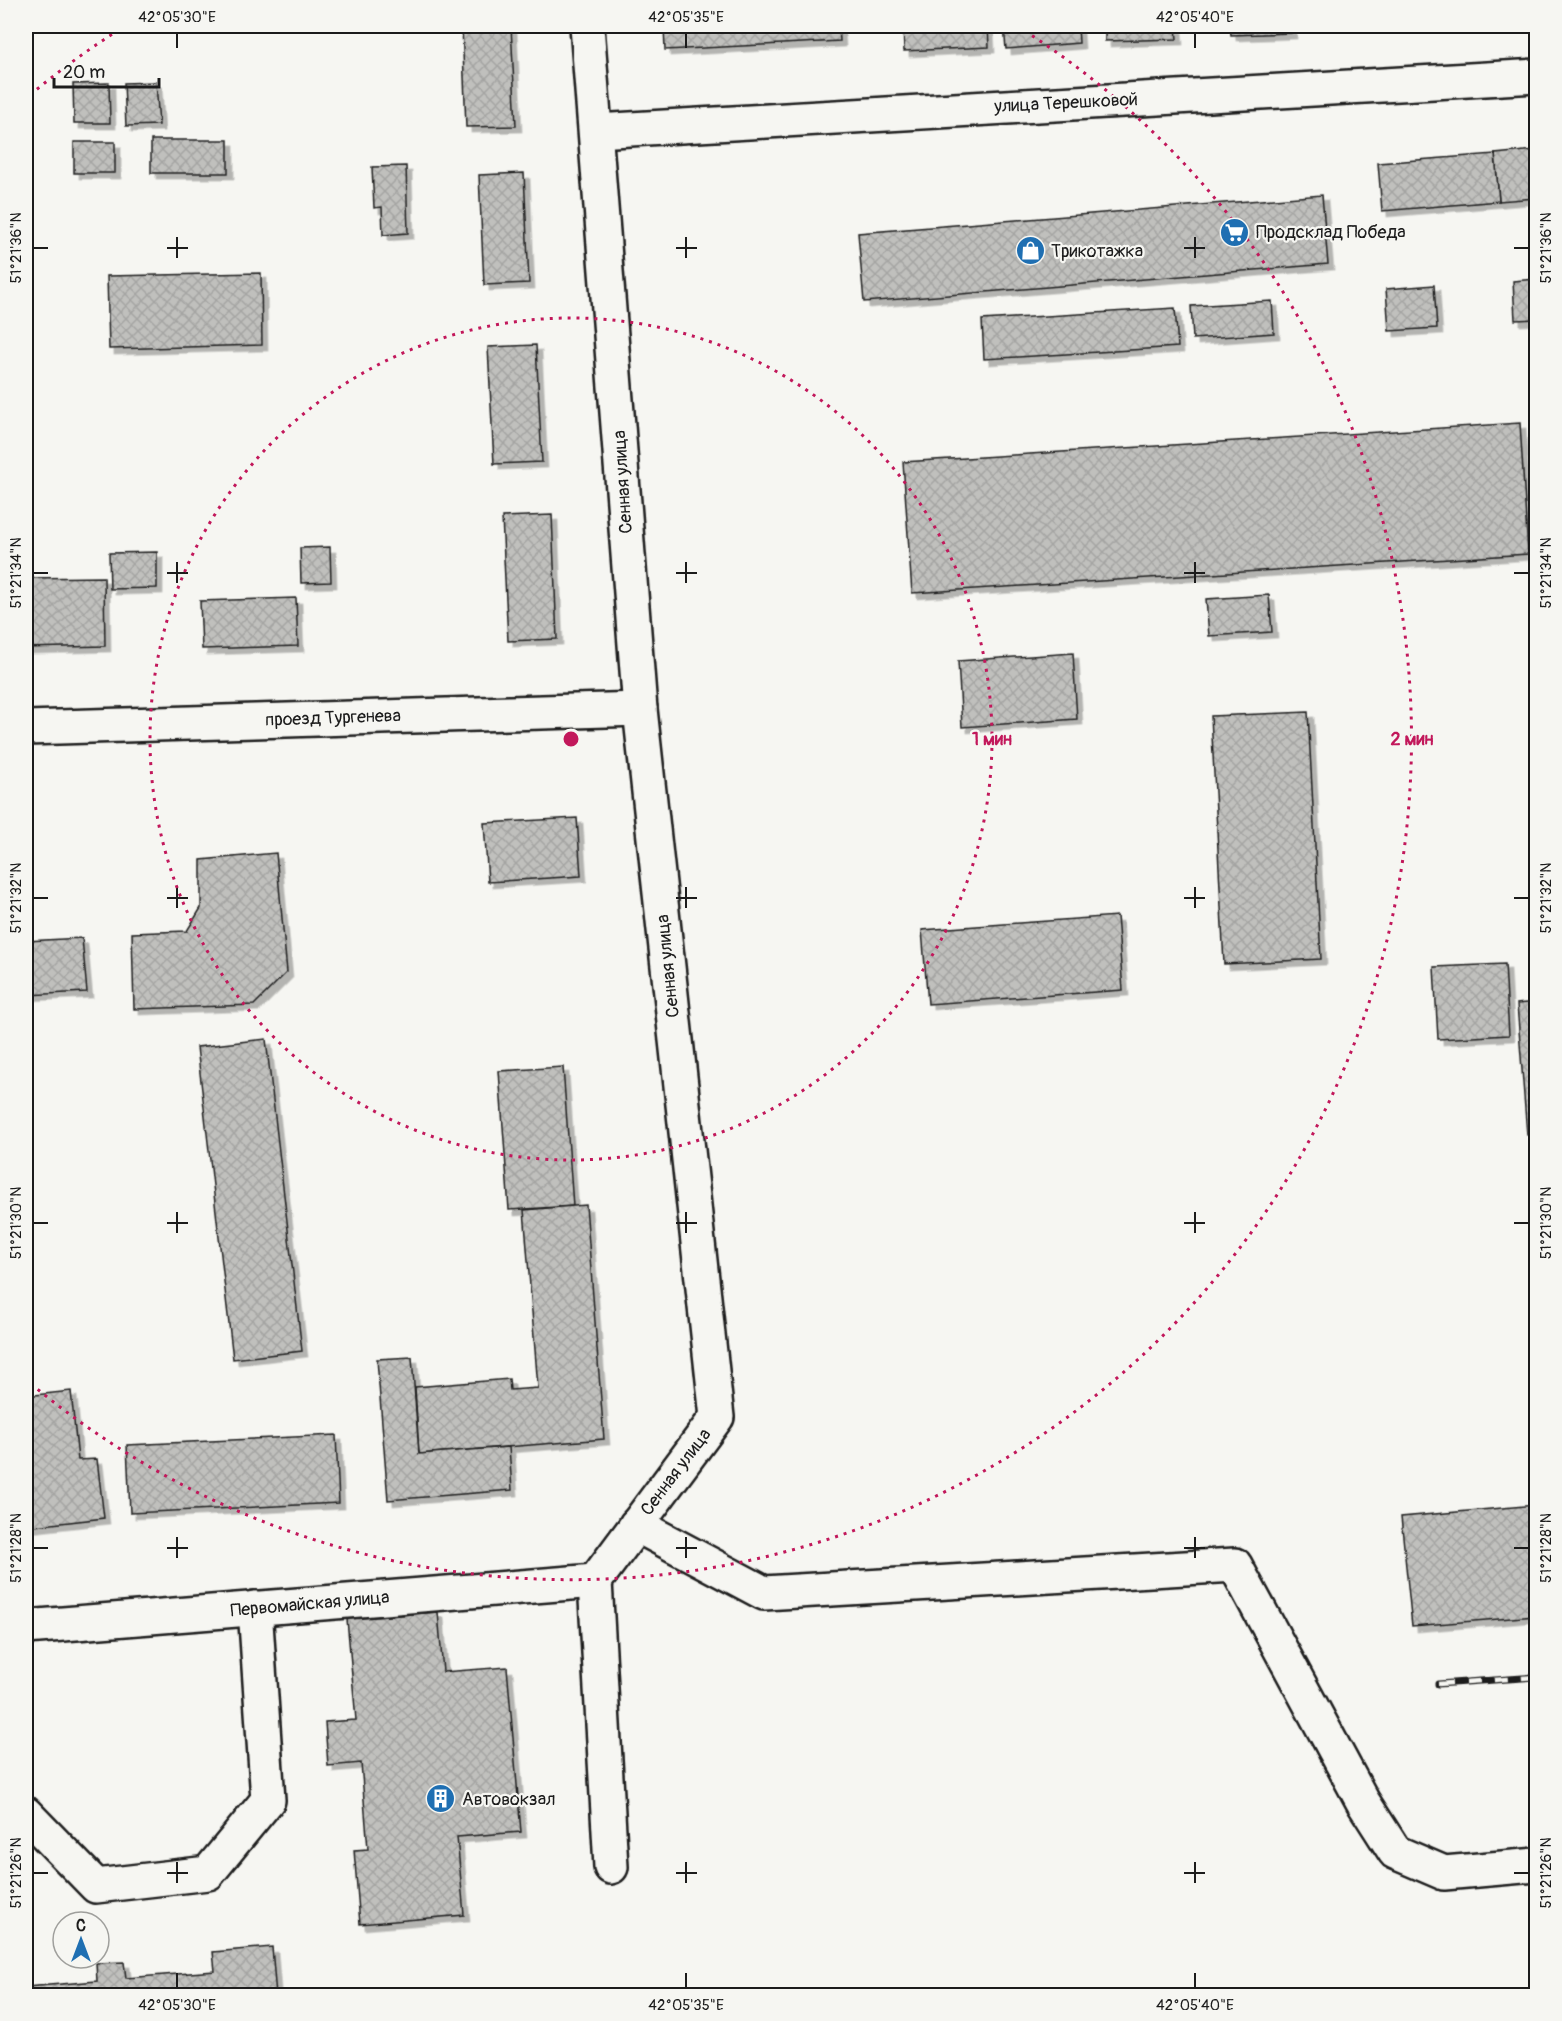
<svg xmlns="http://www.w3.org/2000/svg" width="1562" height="2021" font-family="Pangolin,sans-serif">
	<defs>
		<pattern id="building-cross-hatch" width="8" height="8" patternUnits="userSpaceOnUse" patternTransform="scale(1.5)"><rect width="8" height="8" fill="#c0c0bd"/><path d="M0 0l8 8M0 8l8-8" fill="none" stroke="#a4a4a2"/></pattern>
		<filter id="shadow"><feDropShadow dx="5.5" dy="5.5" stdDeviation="0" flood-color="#0004"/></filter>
	</defs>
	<rect width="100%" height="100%" fill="#f6f6f2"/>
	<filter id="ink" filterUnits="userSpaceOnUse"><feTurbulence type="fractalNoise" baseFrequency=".0167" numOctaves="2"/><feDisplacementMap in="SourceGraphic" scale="12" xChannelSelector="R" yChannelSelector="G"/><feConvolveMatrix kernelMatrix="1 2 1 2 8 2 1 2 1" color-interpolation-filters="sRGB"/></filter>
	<g filter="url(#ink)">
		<g fill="url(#building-cross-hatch)" stroke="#1c1c1c" stroke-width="1.5" filter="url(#shadow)">
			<polygon points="462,26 511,26 516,126 466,127"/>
			<polygon points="664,26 839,26 840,41 665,50"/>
			<polygon points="903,26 988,26 989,47 904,51"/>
			<polygon points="1004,26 1078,26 1079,43 1006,49"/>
			<polygon points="1105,26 1176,26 1177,39 1105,41"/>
			<polygon points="1230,26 1291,26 1291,33 1231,35"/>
			<polygon points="156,82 159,125 126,126 124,83"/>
			<polygon points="109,83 110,123 74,123 73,84"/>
			<rect x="151" y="140" width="77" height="33"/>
			<rect x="74" y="142" width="41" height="31"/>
			<polygon points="1536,150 1536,198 1499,201 1495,154"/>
			<polygon points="1495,154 1499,201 1382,211 1378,163"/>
			<polygon points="406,166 408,233 383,235 382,207 374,208 372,167"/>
			<polygon points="524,173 529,283 484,285 479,175"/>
			<polygon points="1322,195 1328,264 864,302 858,233"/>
			<polygon points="261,273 262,345 109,349 107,276"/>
			<polygon points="1536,279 1536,319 1515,320 1513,281"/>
			<polygon points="1434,285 1437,328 1389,331 1386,289"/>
			<polygon points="1272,301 1274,333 1193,339 1191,306"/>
			<polygon points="1175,308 1178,347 984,359 982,320"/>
			<polygon points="536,345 542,462 494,464 488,347"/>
			<polygon points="1520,423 1528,554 912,593 903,462"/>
			<polygon points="552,515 557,639 508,641 502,517"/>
			<polygon points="330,547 331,582 301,583 300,548"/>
			<polygon points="157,552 157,588 110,589 109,553"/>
			<polygon points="104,577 105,646 26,648 26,578"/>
			<polygon points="1269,595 1272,632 1209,636 1206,599"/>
			<polygon points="296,598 298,646 202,649 200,601"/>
			<polygon points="1073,653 1077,719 962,727 958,661"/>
			<polygon points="1308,712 1321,959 1224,964 1211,716"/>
			<polygon points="577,818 581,876 488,882 484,823"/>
			<polygon points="276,853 287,972 254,1005 134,1009 132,933 187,931 201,908 201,860"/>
			<polygon points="1117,916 1123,990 928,1004 922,930"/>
			<polygon points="82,938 87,992 26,995 26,941"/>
			<polygon points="1505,964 1509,1035 1438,1039 1434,967"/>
			<polygon points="1536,1002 1536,1134 1527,1135 1517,1004"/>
			<polygon points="266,1039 302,1351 233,1359 197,1047"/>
			<polygon points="563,1067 573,1206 509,1210 499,1071"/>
			<polygon points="586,1205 604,1439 419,1454 415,1387 509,1379 510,1390 538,1388 524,1210"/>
			<polygon points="412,1357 419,1454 509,1447 512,1490 388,1500 377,1359"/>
			<polygon points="71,1391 78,1460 97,1459 104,1518 26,1527 26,1396"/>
			<polygon points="336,1435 339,1503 130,1513 127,1445"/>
			<polygon points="1536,1505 1536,1616 1412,1626 1401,1517"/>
			<polygon points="438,1612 443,1672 507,1667 521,1832 457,1837 464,1915 360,1924 354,1850 368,1849 361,1763 328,1766 325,1722 356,1720 347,1619"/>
			<polygon points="272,1947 276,1996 26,1996 26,1987 97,1981 96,1963 124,1962 126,1978 215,1971 213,1952"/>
			<polygon points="460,1989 460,1996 412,1996 412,1994"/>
		</g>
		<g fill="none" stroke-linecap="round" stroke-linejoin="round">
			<defs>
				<g id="minor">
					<polyline points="587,26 640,709 717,1417 595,1581 611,1867"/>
					<polyline points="596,131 1536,76"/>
					<polyline points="26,728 640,709"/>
					<polyline points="636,1525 764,1593 1235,1565 1363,1802 1395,1852 1444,1873 1536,1865"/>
					<polyline points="26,1627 595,1581"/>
					<polyline points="26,1814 96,1886 208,1873 268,1800 255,1608"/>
				</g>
			</defs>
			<use href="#minor" stroke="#1c1c1c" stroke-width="38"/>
			<use href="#minor" stroke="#f6f6f2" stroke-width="33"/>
			<defs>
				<polyline id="rail" points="1438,1684 1536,1677"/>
			</defs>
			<use href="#rail" stroke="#1c1c1c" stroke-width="7"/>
			<use href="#rail" stroke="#f6f6f2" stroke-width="4.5" stroke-dasharray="14" stroke-linecap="butt"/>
		</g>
	</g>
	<path fill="none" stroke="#1c1c1c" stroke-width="2" d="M177 33V48M686 33V48M1195 33V48M177 237V258M686 237V258M1195 237V258M33 248H48M167 248H188M676 248H697M1184 248H1205M1514 248H1529M177 562V583M686 562V583M1195 562V583M33 573H48M167 573H188M676 573H697M1184 573H1205M1514 573H1529M177 887V908M686 887V908M1195 887V908M33 898H48M167 898H188M676 898H697M1184 898H1205M1514 898H1529M177 1212V1233M686 1212V1233M1195 1212V1233M33 1223H48M167 1223H188M676 1223H697M1184 1223H1205M1514 1223H1529M177 1537V1558M686 1537V1558M1195 1537V1558M33 1548H48M167 1548H188M676 1548H697M1184 1548H1205M1514 1548H1529M177 1862V1883M686 1862V1883M1195 1862V1883M33 1873H48M167 1873H188M676 1873H697M1184 1873H1205M1514 1873H1529M177 1973V1988M686 1973V1988M1195 1973V1988"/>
	<g fill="none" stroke="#c2185b" stroke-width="3" stroke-dasharray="3 6">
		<circle cx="571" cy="739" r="421"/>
		<path d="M30 95A841 841 0 0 1 125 26M1017 26A841 841 0 1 1 30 1383"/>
	</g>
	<defs>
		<symbol id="supermarket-disc" viewBox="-11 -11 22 22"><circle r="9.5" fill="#1f6fb2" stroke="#f6f6f2"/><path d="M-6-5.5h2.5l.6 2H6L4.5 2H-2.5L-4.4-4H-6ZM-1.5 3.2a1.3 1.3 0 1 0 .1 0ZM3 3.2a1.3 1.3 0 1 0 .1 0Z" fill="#fff"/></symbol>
		<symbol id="shop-disc" viewBox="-11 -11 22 22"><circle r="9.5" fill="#1f6fb2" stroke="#f6f6f2"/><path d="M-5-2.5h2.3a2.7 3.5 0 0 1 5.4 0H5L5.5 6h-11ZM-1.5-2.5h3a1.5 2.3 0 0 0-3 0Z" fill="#fff"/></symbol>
		<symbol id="building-disc" viewBox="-11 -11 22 22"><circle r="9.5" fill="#1f6fb2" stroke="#f6f6f2"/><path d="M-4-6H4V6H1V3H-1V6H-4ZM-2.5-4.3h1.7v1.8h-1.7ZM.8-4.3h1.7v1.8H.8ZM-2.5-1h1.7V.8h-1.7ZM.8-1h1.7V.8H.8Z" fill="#fff"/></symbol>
	</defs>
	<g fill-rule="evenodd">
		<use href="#supermarket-disc" x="1218" y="216" width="33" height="33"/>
		<use href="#shop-disc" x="1014" y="234" width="33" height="33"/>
		<use href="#building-disc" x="424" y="1782" width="33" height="33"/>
	</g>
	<g text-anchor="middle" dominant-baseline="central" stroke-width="4.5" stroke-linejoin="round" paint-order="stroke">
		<g font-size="18" fill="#1c1c1c" stroke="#f6f6f2">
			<text transform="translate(1066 103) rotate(-3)">улица Терешковой</text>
			<text transform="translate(623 482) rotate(-94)">Сенная улица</text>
			<text transform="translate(333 718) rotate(-2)">проезд Тургенева</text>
			<text transform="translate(668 966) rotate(-96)">Сенная улица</text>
			<text transform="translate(676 1472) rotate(-53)">Сенная улица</text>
			<text transform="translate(310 1604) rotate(-5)">Первомайская улица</text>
		</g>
		<g font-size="18" fill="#1c1c1c" stroke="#f6f6f2" text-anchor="start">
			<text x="1256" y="232">Продсклад Победа</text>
			<text x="1051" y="251">Трикотажка</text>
			<text x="462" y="1799">Автовокзал</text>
		</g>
	</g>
	<circle cx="571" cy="739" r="9" fill="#c2185b" stroke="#f6f6f2" stroke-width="3"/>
	<g font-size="18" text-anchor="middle" font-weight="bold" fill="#c2185b" stroke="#f6f6f2" stroke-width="4.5" stroke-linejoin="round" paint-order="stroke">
		<text x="992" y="745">1 мин</text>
		<text x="1412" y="745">2 мин</text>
	</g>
	<rect width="1562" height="2021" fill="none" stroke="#f6f6f2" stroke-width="66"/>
	<g transform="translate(81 1940)"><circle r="28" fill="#f6f6f2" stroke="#9f9f9c" stroke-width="1.5"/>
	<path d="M0-4.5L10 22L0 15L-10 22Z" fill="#1f6fb2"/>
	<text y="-9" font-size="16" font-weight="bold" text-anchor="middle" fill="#1c1c1c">С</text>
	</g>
	<path d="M54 78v9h105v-9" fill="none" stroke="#1c1c1c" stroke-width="3"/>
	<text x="63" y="78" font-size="18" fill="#1c1c1c" stroke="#f6f6f2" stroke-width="4.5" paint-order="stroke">20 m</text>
	<rect x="33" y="33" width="1496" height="1955" fill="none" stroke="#1c1c1c" stroke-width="2"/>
	<g font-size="15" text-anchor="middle" fill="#1c1c1c">
		<text x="177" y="22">42°05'30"E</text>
		<text x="686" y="22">42°05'35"E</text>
		<text x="1195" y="22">42°05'40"E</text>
		<text transform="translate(16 248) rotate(-90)" y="5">51°21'36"N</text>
		<text transform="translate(1546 248) rotate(-90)" y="5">51°21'36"N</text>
		<text transform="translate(16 573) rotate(-90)" y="5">51°21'34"N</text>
		<text transform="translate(1546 573) rotate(-90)" y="5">51°21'34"N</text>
		<text transform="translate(16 898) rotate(-90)" y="5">51°21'32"N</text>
		<text transform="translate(1546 898) rotate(-90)" y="5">51°21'32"N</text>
		<text transform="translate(16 1223) rotate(-90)" y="5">51°21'30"N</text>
		<text transform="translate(1546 1223) rotate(-90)" y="5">51°21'30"N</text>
		<text transform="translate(16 1548) rotate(-90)" y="5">51°21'28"N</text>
		<text transform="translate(1546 1548) rotate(-90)" y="5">51°21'28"N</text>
		<text transform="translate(16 1873) rotate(-90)" y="5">51°21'26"N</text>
		<text transform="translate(1546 1873) rotate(-90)" y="5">51°21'26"N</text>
		<text x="177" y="2010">42°05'30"E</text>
		<text x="686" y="2010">42°05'35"E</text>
		<text x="1195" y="2010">42°05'40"E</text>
	</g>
</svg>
